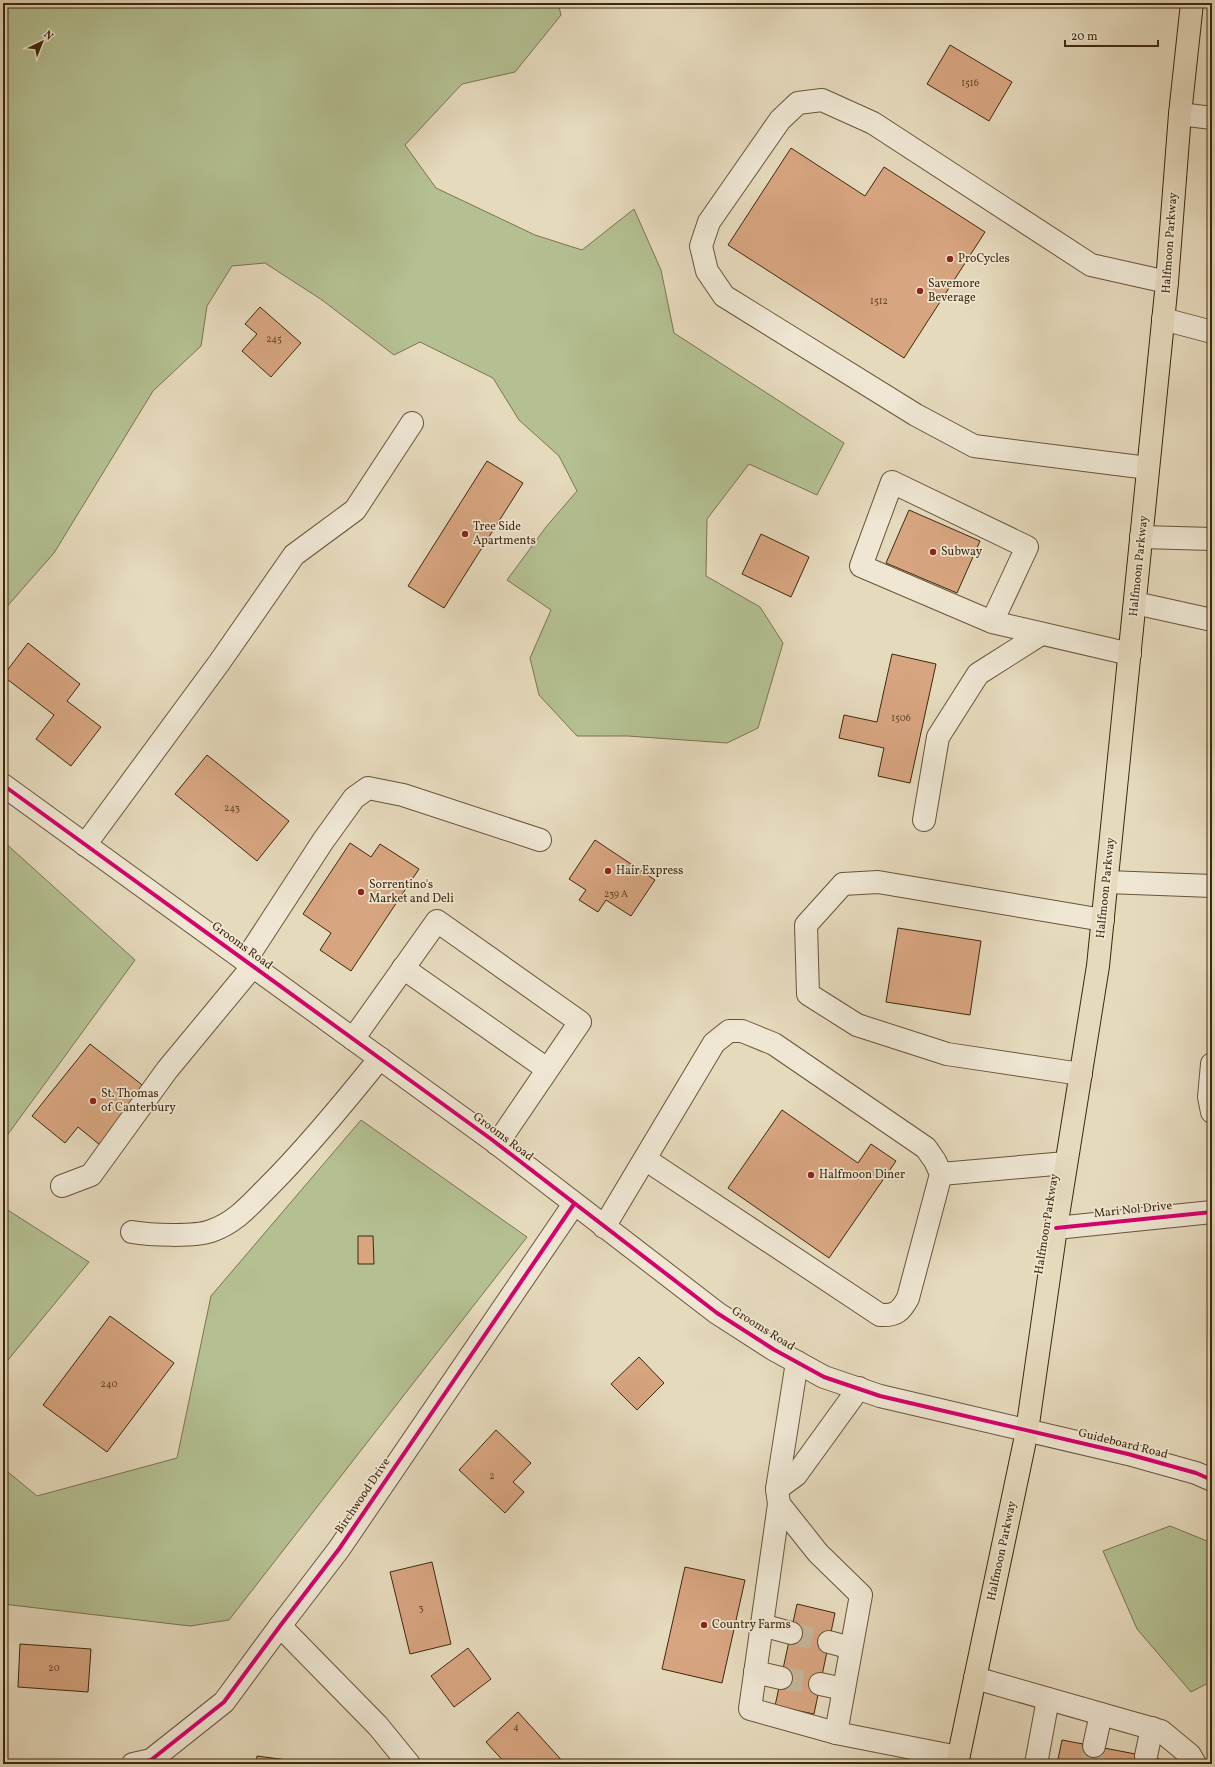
<svg xmlns="http://www.w3.org/2000/svg" width="1215" height="1767" font-family="Vollkorn,serif">
	<rect width="100%" height="100%" fill="#e6dabd"/>
	<filter id="stains"><feTurbulence type="fractalNoise" baseFrequency=".005" numOctaves="4"/><feColorMatrix values="0 0 0 0 .2 0 0 0 0 .09 0 0 0 0 .02 0 0 0 .5 -.17"/></filter>
	<radialGradient id="worn" r=".72"><stop offset=".6" stop-color="#630" stop-opacity="0"/><stop offset="1" stop-color="#630" stop-opacity=".3"/></radialGradient>
	<g fill="#b4c092" stroke="#7a744e">
		<polygon points="3,3 558,3 561,15 515,72 462,84 405,145 436,188 535,235 582,250 634,209 661,270 674,333 844,443 817,495 749,464 707,519 706,576 760,607 783,643 758,728 727,743 628,736 577,736 539,695 530,658 551,610 507,580 546,527 577,491 559,456 519,420 493,378 420,342 394,355 322,300 265,263 232,266 207,306 201,346 153,391 54,553 3,611"/>
		<polygon points="3,841 135,960 3,1141"/>
		<polygon points="361,1120 527,1237 229,1620 190,1626 3,1604 3,1468 37,1496 177,1458 211,1296"/>
		<polygon points="3,1207 89,1262 3,1366"/>
		<polygon points="1170,1526 1212,1543 1212,1681 1191,1692 1137,1629 1103,1551"/>
	</g>
	<g fill="#d7a580" stroke="#3f280b">
		<polygon points="950,45 1012,82 989,121 927,84"/>
		<polygon points="791,148 865,196 884,167 985,232 904,358 728,245"/>
		<polygon points="260,307 301,343 271,377 242,351 257,334 245,324"/>
		<polygon points="487,461 523,483 444,608 408,586"/>
		<polygon points="909,510 980,541 957,593 886,563"/>
		<polygon points="761,534 809,557 791,597 742,574"/>
		<polygon points="28,643 80,684 67,701 101,727 71,766 36,739 54,715 3,676"/>
		<polygon points="892,654 936,664 910,783 878,776 884,748 839,738 844,715 877,722"/>
		<polygon points="207,755 289,821 257,861 175,794"/>
		<polygon points="595,840 655,880 631,916 606,900 598,912 579,900 586,890 569,879"/>
		<polygon points="350,843 371,857 380,844 419,869 351,971 320,950 331,933 303,914"/>
		<polygon points="898,928 981,941 970,1015 886,1002"/>
		<polygon points="90,1044 146,1088 100,1145 78,1127 65,1143 32,1116"/>
		<polygon points="782,1110 858,1163 871,1144 896,1161 829,1258 728,1188"/>
		<polygon points="358,1236 373,1236 374,1264 358,1264"/>
		<polygon points="110,1316 174,1363 107,1452 43,1405"/>
		<polygon points="639,1357 664,1383 637,1410 611,1384"/>
		<polygon points="496,1430 531,1463 513,1482 524,1492 505,1513 459,1470"/>
		<polygon points="432,1562 451,1644 410,1654 390,1572"/>
		<polygon points="685,1567 745,1580 722,1683 662,1669"/>
		<polygon points="797,1604 835,1613 814,1714 775,1706"/>
		<polygon points="20,1644 91,1649 88,1692 18,1687"/>
		<polygon points="468,1648 491,1679 454,1707 431,1676"/>
		<polygon points="518,1712 565,1764 506,1764 486,1742"/>
		<polygon points="1062,1740 1146,1756 1180,1764 1057,1764"/>
		<polygon points="257,1756 310,1763 310,1764 256,1764"/>
	</g>
	<g fill="none" stroke-linecap="round" stroke-linejoin="round">
		<g stroke="#c5b699" stroke-width="22" stroke-dasharray="22 11" stroke-linecap="butt">
			<polyline points="791,1633 829,1642"/>
			<polyline points="781,1678 820,1684"/>
			<polyline points="1091,1764 1094,1746"/>
		</g>
		<defs>
			<g id="minor">
				<polyline points="1180,114 1212,118"/>
				<polyline points="1163,319 1212,332"/>
				<polyline points="1148,468 974,446 916,415 724,296 707,271 701,246 709,222 780,120 798,103 822,100 873,123 1091,265 1167,282"/>
				<polyline points="1141,537 1212,539"/>
				<polyline points="1135,603 1212,620"/>
				<polyline points="992,622 1027,547 892,482 861,566 992,622 1130,654"/>
				<polyline points="3,785 491,1139 717,1313 773,1349 824,1377 880,1396 1128,1454 1196,1473 1212,1480"/>
				<polyline points="924,820 938,737 978,674 1041,634"/>
				<polyline points="85,845 219,663 294,555 355,510 412,423"/>
				<polyline points="1107,882 1212,886"/>
				<polyline points="245,961 323,841 354,798 368,788 403,795 540,840"/>
				<polyline points="403,968 547,1069"/>
				<polyline points="353,1039 437,921 580,1022 497,1144"/>
				<polyline points="1212,1064 1209,1097 1212,1112"/>
				<polyline points="1081,1074 947,1054 857,1025 808,994 806,925 843,884 878,882 1103,920"/>
				<polyline points="941,1174 1066,1163"/>
				<polyline points="62,1186 91,1175 167,1070 253,966"/>
				<path d="M604 1227 714 1043 729 1031H742L774 1044 926 1148 935 1161 941 1174 908 1298C901 1311 896 1316 880 1315L645 1159"/>
				<polyline points="1056,1228 1212,1212"/>
				<path d="M132 1232C149 1235 195 1237 211 1231 235 1223 250 1205 268 1187 308 1147 344 1103 380 1058"/>
				<polyline points="797,1362 777,1489 779,1504 818,1553 861,1595 836,1733 958,1757"/>
				<polyline points="777,1489 796,1475 859,1388"/>
				<polyline points="779,1504 750,1709 836,1733"/>
				<polyline points="762,1625 791,1633"/>
				<polyline points="280,1626 378,1726 409,1764"/>
				<polyline points="829,1642 851,1648"/>
				<polyline points="755,1672 781,1678"/>
				<polyline points="975,1678 1161,1731 1190,1755 1195,1764"/>
				<polyline points="820,1684 844,1689"/>
				<polyline points="1094,1746 1101,1714"/>
				<polyline points="1146,1756 1152,1728"/>
				<polyline points="133,1764 151,1760 224,1702 280,1626 339,1549 574,1204"/>
				<polyline points="1036,1764 1048,1699"/>
			</g>
			<polyline id="major" points="957,1764 1027,1431 1056,1228 1098,966 1167,282 1180,114 1192,3"/>
		</defs>
		<use href="#minor" stroke="#695438" stroke-width="24"/>
		<use href="#major" stroke="#3f280b" stroke-width="24"/>
		<use href="#minor" stroke="#efe7d4" stroke-width="22"/>
		<use href="#major" stroke="#e6dabd" stroke-width="22"/>
		<defs>
			<g id="cycleway">
				<polyline points="3,785 491,1139 717,1313 773,1349 824,1377 880,1396 1128,1454 1196,1473 1212,1480"/>
				<polyline points="1056,1228 1212,1212"/>
				<polyline points="133,1764 151,1760 224,1702 280,1626 339,1549 574,1204"/>
			</g>
		</defs>
		<use href="#cycleway" stroke="#efe7d4" stroke-width="6"/>
		<use href="#cycleway" stroke="#d6006c" stroke-width="4"/>
	</g>
	<g fill="#8f2418" stroke="#efe7d4" stroke-width="1.5">
		<circle cx="950" cy="259" r="4"/>
		<circle cx="920" cy="291" r="4"/>
		<circle cx="465" cy="534" r="4"/>
		<circle cx="933" cy="552" r="4"/>
		<circle cx="608" cy="871" r="4"/>
		<circle cx="361" cy="892" r="4"/>
		<circle cx="93" cy="1101" r="4"/>
		<circle cx="811" cy="1175" r="4"/>
		<circle cx="704" cy="1625" r="4"/>
	</g>
	<g text-anchor="middle" dominant-baseline="central" stroke-width="3.5" stroke-linejoin="round" paint-order="stroke">
		<g font-size="10" fill="#654728">
			<text x="970" y="83">1516</text>
			<text x="879" y="301">1512</text>
			<text x="274" y="339">245</text>
			<text x="901" y="718">1506</text>
			<text x="232" y="808">243</text>
			<text x="616" y="894">239 A</text>
			<text x="109" y="1384">240</text>
			<text x="492" y="1476">2</text>
			<text x="421" y="1608">3</text>
			<text x="54" y="1668">20</text>
			<text x="516" y="1727">4</text>
		</g>
		<g font-size="12" fill="#3f280b" stroke="#efe7d4">
			<text transform="translate(1170 243) rotate(-86)">Halfmoon Parkway</text>
			<text transform="translate(1139 566) rotate(-84)">Halfmoon Parkway</text>
			<text transform="translate(1106 888) rotate(-84)">Halfmoon Parkway</text>
			<text transform="translate(242 946) rotate(36)">Grooms Road</text>
			<text transform="translate(503 1137) rotate(37)">Grooms Road</text>
			<text transform="translate(1133 1210) rotate(-6)">Mari Nol Drive</text>
			<text transform="translate(1047 1224) rotate(-81)">Halfmoon Parkway</text>
			<text transform="translate(763 1329) rotate(32)">Grooms Road</text>
			<text transform="translate(1123 1444) rotate(14)">Guideboard Road</text>
			<text transform="translate(363 1496) rotate(-56)">Birchwood Drive</text>
			<text transform="translate(1002 1551) rotate(-78)">Halfmoon Parkway</text>
		</g>
		<g font-size="12" fill="#3f280b" stroke="#efe7d4" text-anchor="start">
			<text x="958" y="259">ProCycles</text>
			<text x="928" y="284">Savemore<tspan x="928" dy="14">Beverage</tspan></text>
			<text x="473" y="527">Tree Side<tspan x="473" dy="14">Apartments</tspan></text>
			<text x="941" y="552">Subway</text>
			<text x="616" y="871">Hair Express</text>
			<text x="369" y="885">Sorrentino's<tspan x="369" dy="14">Market and Deli</tspan></text>
			<text x="101" y="1094">St. Thomas<tspan x="101" dy="14">of Canterbury</tspan></text>
			<text x="819" y="1175">Halfmoon Diner</text>
			<text x="712" y="1625">Country Farms</text>
		</g>
	</g>
	<rect width="1215" height="1767" fill="none" stroke="#e6dabd" stroke-width="16"/>
	<rect x="4" y="4" width="1207" height="1759" fill="none" stroke="#3f280b" stroke-width="2"/>
	<rect x="8" y="8" width="1199" height="1751" fill="none" stroke="#3f280b"/>
	<g transform="translate(42 42) rotate(43)" stroke="#efe7d4" stroke-width="3" paint-order="stroke">
	<path d="M0-3L7 15L0 10L-7 15Z" fill="#3f280b"/>
	<text y="-6" font-size="11" font-weight="bold" text-anchor="middle" fill="#3f280b">N</text>
	</g>
	<path d="M1065 40v6h93v-6" fill="none" stroke="#3f280b" stroke-width="2"/>
	<text x="1071" y="40" font-size="12" fill="#3f280b" stroke="#efe7d4" stroke-width="3" paint-order="stroke">20 m</text>
	<rect width="100%" height="100%" filter="url(#stains)"/>
	<rect width="100%" height="100%" fill="url(#worn)"/>
</svg>
